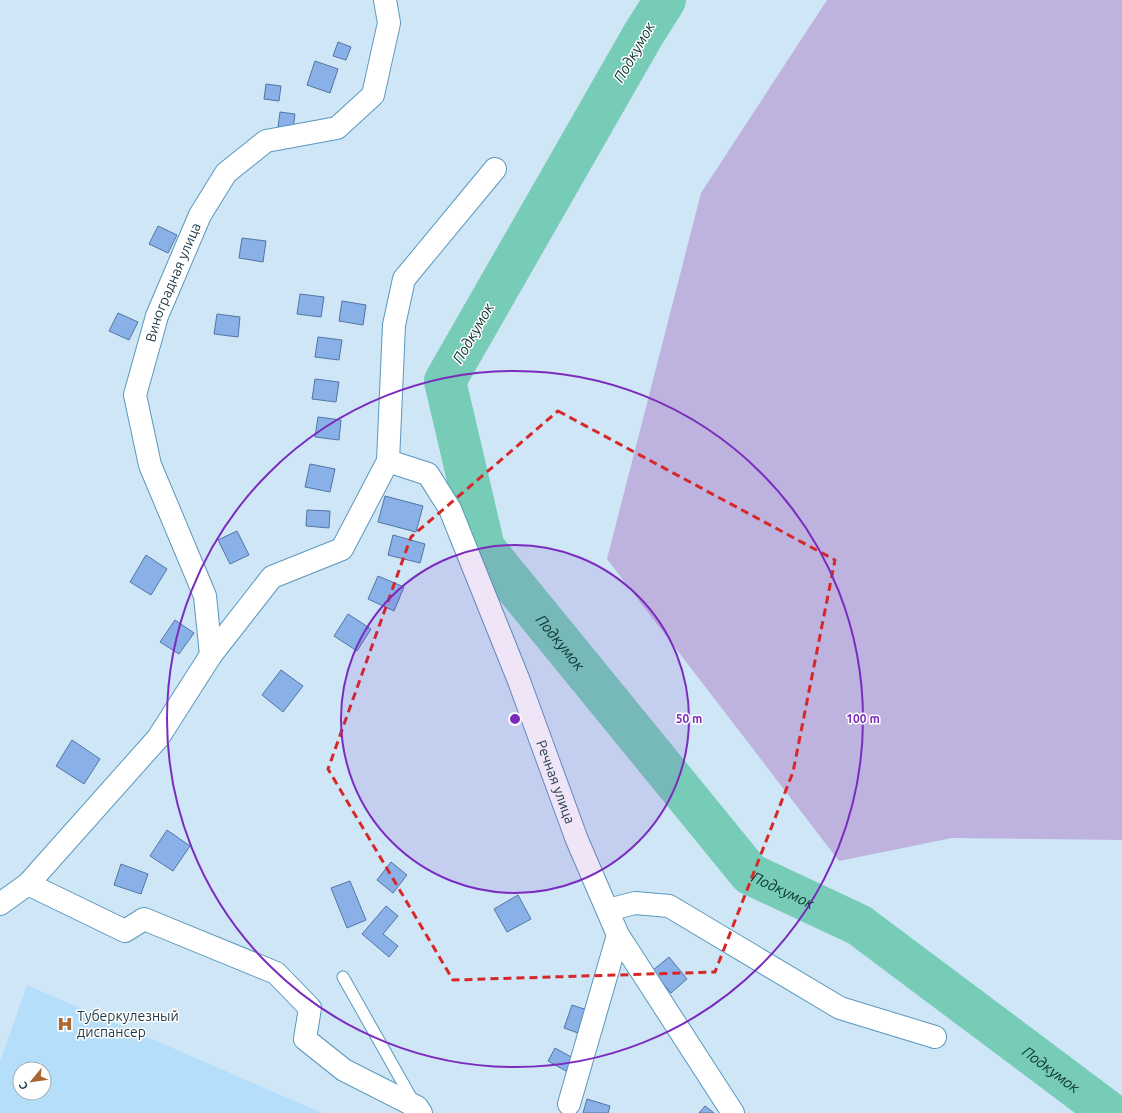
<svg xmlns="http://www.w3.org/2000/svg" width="1122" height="1113" font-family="Ubuntu,sans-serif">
	<rect width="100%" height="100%" fill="#cee6f6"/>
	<path fill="#b4def9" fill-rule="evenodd" d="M27 985 322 1113H0V1062ZM20 1069H44V1093H20Z"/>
	<polygon fill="#beb3de" points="827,0 1122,0 1122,840 952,838 839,861 607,559 701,193"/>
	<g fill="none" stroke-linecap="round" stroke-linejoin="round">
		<path stroke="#77ccb8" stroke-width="42" id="s1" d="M665 0 643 35 445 381 484 548 750 874 859 925 1110 1113"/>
	</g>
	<g fill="#8ab1e7" stroke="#5275a5">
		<polygon points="338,42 351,47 346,60 333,56"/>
		<polygon points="315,61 338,69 330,93 307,85"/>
		<polygon points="266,84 281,86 279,101 264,99"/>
		<polygon points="280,112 295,114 293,129 278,127"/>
		<polygon points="158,226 177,235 168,253 149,244"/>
		<polygon points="242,238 266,241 263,262 239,258"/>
		<polygon points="300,294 324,297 321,317 297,314"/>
		<polygon points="342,301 366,305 363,325 339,321"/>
		<polygon points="118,313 138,322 129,340 109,331"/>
		<polygon points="217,314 240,317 238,337 214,334"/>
		<polygon points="318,337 342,340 339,360 315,357"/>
		<polygon points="315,379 339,382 336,402 312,399"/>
		<polygon points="318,417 341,420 339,440 315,437"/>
		<polygon points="310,464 335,469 330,492 305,487"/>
		<polygon points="385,496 423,506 416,532 378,522"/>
		<polygon points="307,510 330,511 329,528 306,526"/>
		<polygon points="237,531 249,555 230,564 218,540"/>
		<polygon points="393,535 425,544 420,563 388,555"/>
		<polygon points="146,555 167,569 151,595 130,582"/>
		<polygon points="378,576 404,587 394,611 368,599"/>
		<polygon points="348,614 371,629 357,651 334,636"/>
		<polygon points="175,620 194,633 179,654 160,642"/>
		<polygon points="281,670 303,686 283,712 262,695"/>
		<polygon points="72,740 100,759 84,784 56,766"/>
		<polygon points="167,830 190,846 173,871 150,856"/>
		<polygon points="391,862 407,875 393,893 377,880"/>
		<polygon points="121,864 148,874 141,894 114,885"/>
		<polygon points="350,881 366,920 347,928 331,888"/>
		<polygon points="518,895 531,919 507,932 494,909"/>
		<polygon points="386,906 398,916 383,934 398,946 389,957 362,934"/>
		<polygon points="669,957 687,979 671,993 652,971"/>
		<polygon points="572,1005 587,1010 578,1033 564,1028"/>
		<polygon points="555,1048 573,1058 566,1071 548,1061"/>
		<polygon points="587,1099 610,1106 608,1113 583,1113"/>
		<polygon points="705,1106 714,1113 699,1113"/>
	</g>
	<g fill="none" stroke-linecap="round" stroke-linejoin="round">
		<defs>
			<polyline id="service" points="343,977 413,1101"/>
			<g id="minor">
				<path id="s2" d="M388 461 428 474 450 509 519 681 577 840 618 935 733 1113"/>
				<path id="s3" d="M211 655 205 596 150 465 135 395 157 316 200 215 226 173 266 141 337 128 373 95 389 23 385 0"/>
				<polyline points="28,884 158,738 211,655 272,577 342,549 388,461 394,325 404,279 495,169"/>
				<polyline points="0,904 28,884 125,931 144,919 276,973 310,1008 305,1039 344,1070 417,1107 421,1113"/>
				<polyline points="608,910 635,903 669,906 840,1008 935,1037"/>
				<polyline points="569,1104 618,935"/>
			</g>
		</defs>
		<use href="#service" stroke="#5a98be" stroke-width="13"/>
		<use href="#minor" stroke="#5a98be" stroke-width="24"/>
		<use href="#service" stroke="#fff" stroke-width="11"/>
		<use href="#minor" stroke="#fff" stroke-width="22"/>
	</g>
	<path fill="none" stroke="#d62828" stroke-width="3" stroke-dasharray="8 5" stroke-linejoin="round" d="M558 411 835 560 793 772 715 972 453 980 328 769 411 537Z"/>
	<circle cx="515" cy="719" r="174" fill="#7b2cbf" fill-opacity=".12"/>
	<g fill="none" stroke="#7b2cbf" stroke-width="2">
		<circle cx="515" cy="719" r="174"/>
		<circle cx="515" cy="719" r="348"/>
	</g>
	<defs>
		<symbol id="hospital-bare" viewBox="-9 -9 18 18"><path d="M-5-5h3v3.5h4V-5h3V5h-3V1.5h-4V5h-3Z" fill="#a86632" stroke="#fff" stroke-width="2.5" paint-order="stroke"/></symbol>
	</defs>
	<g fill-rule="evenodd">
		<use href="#hospital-bare" x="54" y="1013" width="22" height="22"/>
	</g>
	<g text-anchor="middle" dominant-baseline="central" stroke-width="3" stroke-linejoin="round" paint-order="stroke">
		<g font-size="14" fill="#1e3848" stroke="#fff">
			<text stroke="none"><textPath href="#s3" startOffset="392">Виноградная улица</textPath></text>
			<text stroke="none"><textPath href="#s2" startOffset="376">Речная улица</textPath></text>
		</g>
		<g font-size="14" fill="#1e3848" stroke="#fff" text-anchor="start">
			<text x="77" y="1016">Туберкулезный<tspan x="77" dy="16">диспансер</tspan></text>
		</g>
		<g font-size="15" font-style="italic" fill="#08322a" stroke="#fff">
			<text transform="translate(634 52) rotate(-60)">Подкумок</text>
			<text transform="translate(473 333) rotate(-60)">Подкумок</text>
			<text stroke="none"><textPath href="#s1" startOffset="733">Подкумок</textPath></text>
			<text stroke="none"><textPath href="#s1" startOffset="1069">Подкумок</textPath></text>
			<text stroke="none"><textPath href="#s1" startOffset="1393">Подкумок</textPath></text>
		</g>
	</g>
	<circle cx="515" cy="719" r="6" fill="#7b2cbf" stroke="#fff" stroke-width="2"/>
	<g font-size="12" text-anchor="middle" font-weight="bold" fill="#7b2cbf" stroke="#fff" stroke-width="3" stroke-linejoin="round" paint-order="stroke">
		<text x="689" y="723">50 m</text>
		<text x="863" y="723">100 m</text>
	</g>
	<g transform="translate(32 1081) rotate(241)"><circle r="19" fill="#ffffff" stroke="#a5afb6"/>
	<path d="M0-3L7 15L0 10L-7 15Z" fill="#a86632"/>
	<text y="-6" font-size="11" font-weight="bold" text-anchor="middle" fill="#1e3848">С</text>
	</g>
</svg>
